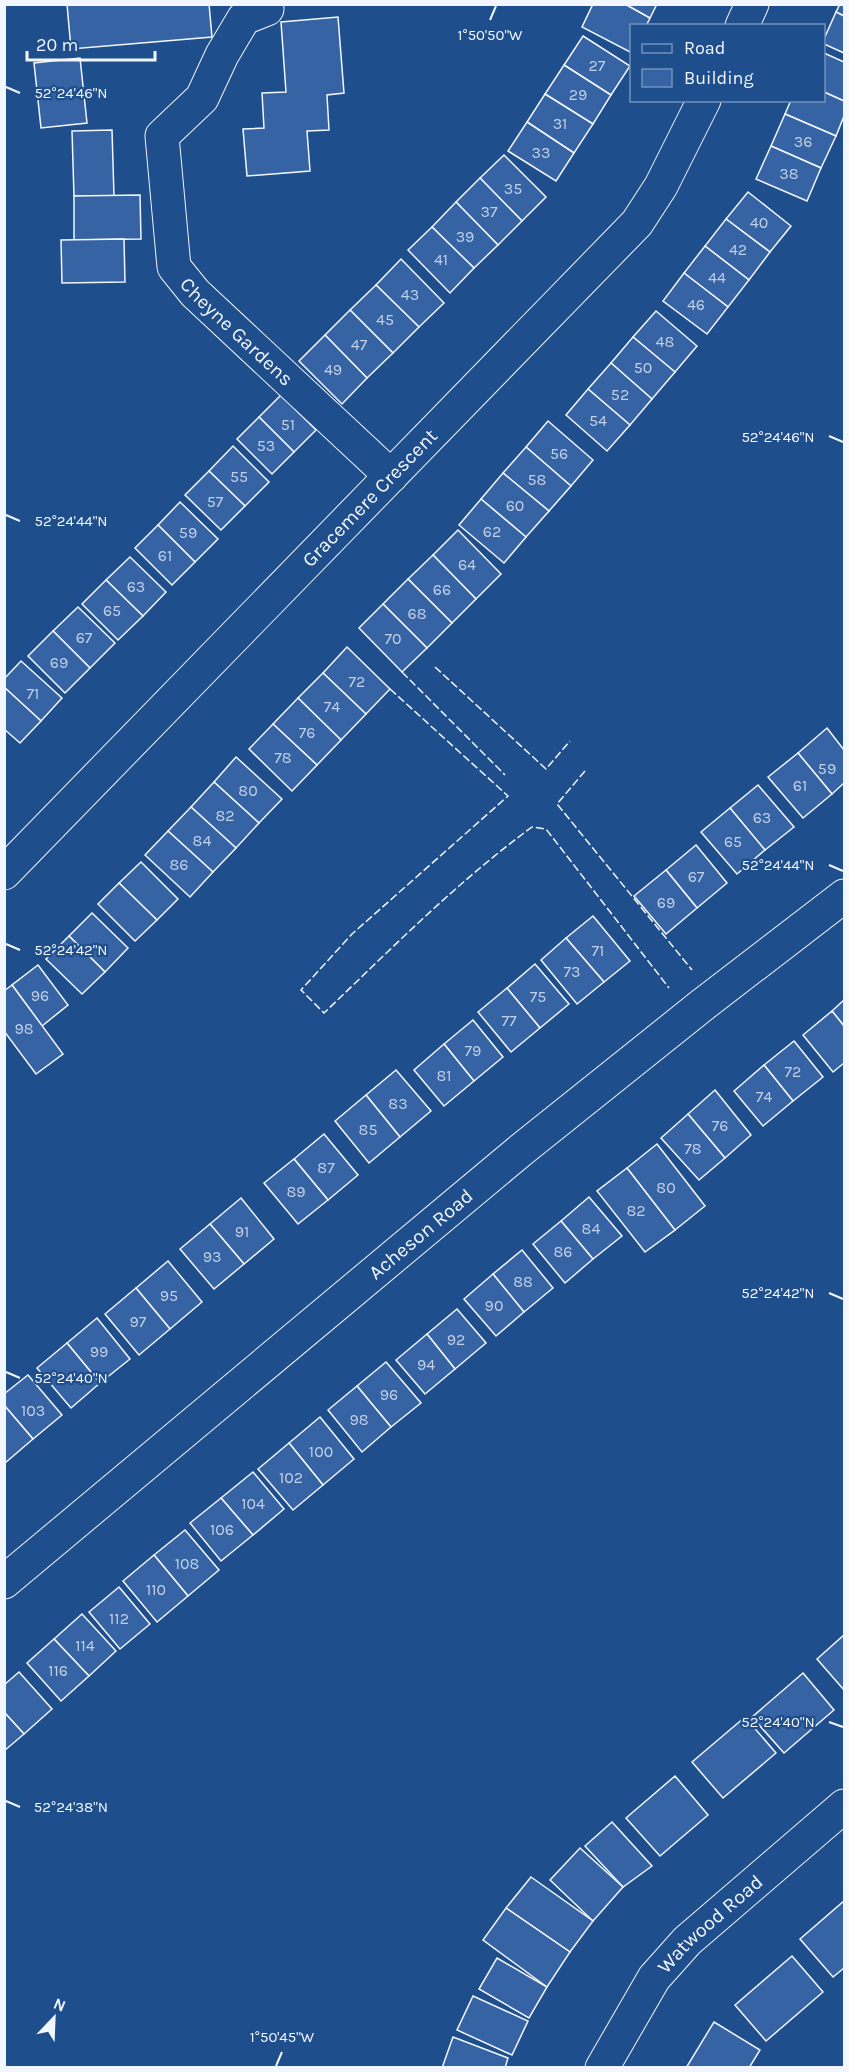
<svg xmlns="http://www.w3.org/2000/svg" width="849" height="2072" font-family="Karla,sans-serif">
	<rect width="100%" height="100%" fill="#1f4e8c"/>
	<g fill="#3563a3" stroke="#f2f6ff" stroke-width="1.5">
		<polygon points="67,4 209,4 212,37 71,49"/>
		<polygon points="593,4 625,4 650,18 646,26 632,26 632,53 582,27"/>
		<polygon points="625,4 657,4 650,18"/>
		<polygon points="840,4 844,4 844,16 836,12"/>
		<polygon points="836,12 844,16 844,53 824,44 824,39"/>
		<polygon points="338,17 344,93 327,95 329,130 307,131 310,171 247,176 243,129 264,128 262,93 286,92 281,22"/>
		<polygon points="583,36 630,66 611,95 564,65"/>
		<polygon points="824,53 844,62 844,101 824,92"/>
		<polygon points="80,58 87,123 41,128 34,63"/>
		<polygon points="564,65 611,95 593,124 545,94"/>
		<polygon points="824,92 844,101 844,116 836,136 785,114 791,100 824,100"/>
		<polygon points="545,94 593,124 574,153 527,122"/>
		<polygon points="785,114 836,136 821,168 771,146"/>
		<polygon points="527,122 574,153 556,181 508,151"/>
		<polygon points="112,130 114,196 74,196 72,131"/>
		<polygon points="771,146 821,168 807,201 756,179"/>
		<polygon points="504,155 546,197 522,221 480,178"/>
		<polygon points="480,178 522,221 498,245 456,202"/>
		<polygon points="748,192 791,226 770,252 726,219"/>
		<polygon points="140,195 141,239 74,240 74,196"/>
		<polygon points="456,202 498,245 474,268 432,227"/>
		<polygon points="726,219 770,252 749,280 705,246"/>
		<polygon points="432,227 474,268 450,293 408,250"/>
		<polygon points="124,239 125,282 62,283 61,240"/>
		<polygon points="705,246 749,280 728,307 684,273"/>
		<polygon points="401,259 444,303 419,327 376,285"/>
		<polygon points="684,273 728,307 707,334 663,301"/>
		<polygon points="376,285 419,327 393,353 350,310"/>
		<polygon points="350,310 393,353 367,378 325,335"/>
		<polygon points="656,311 697,346 675,372 633,337"/>
		<polygon points="325,335 367,378 342,404 299,361"/>
		<polygon points="633,337 675,372 652,399 611,363"/>
		<polygon points="611,363 652,399 630,425 588,389"/>
		<polygon points="588,389 630,425 607,451 566,415"/>
		<polygon points="281,395 316,430 294,452 259,417"/>
		<polygon points="259,417 294,452 272,474 237,439"/>
		<polygon points="548,421 593,460 571,486 526,447"/>
		<polygon points="233,446 269,482 245,506 209,471"/>
		<polygon points="526,447 571,486 549,511 503,473"/>
		<polygon points="209,471 245,506 221,530 185,495"/>
		<polygon points="503,473 549,511 526,537 481,499"/>
		<polygon points="481,499 526,537 504,563 459,525"/>
		<polygon points="180,502 218,539 195,562 158,525"/>
		<polygon points="158,525 195,562 172,585 135,548"/>
		<polygon points="458,530 501,574 476,599 433,555"/>
		<polygon points="433,555 476,599 452,623 408,579"/>
		<polygon points="130,557 166,592 143,616 106,580"/>
		<polygon points="408,579 452,623 427,648 383,604"/>
		<polygon points="106,580 143,616 118,640 82,604"/>
		<polygon points="383,604 427,648 402,672 359,628"/>
		<polygon points="78,607 115,643 90,668 53,631"/>
		<polygon points="53,631 90,668 65,693 28,656"/>
		<polygon points="347,647 390,689 366,714 323,673"/>
		<polygon points="21,661 62,698 41,721 4,687 4,679"/>
		<polygon points="323,673 366,714 341,740 298,698"/>
		<polygon points="4,687 41,721 20,743 4,729"/>
		<polygon points="298,698 341,740 317,765 273,724"/>
		<polygon points="273,724 317,765 292,791 249,749"/>
		<polygon points="827,728 844,750 844,783 832,794 798,753"/>
		<polygon points="798,753 832,794 803,818 768,777"/>
		<polygon points="236,757 282,799 259,823 214,782"/>
		<polygon points="214,782 259,823 236,848 191,807"/>
		<polygon points="758,785 794,827 765,850 730,808"/>
		<polygon points="191,807 236,848 213,872 168,831"/>
		<polygon points="730,808 765,850 737,874 701,832"/>
		<polygon points="168,831 213,872 190,897 145,855"/>
		<polygon points="696,845 727,883 697,908 666,870"/>
		<polygon points="141,862 178,899 157,920 119,883"/>
		<polygon points="666,870 697,908 666,934 634,896"/>
		<polygon points="119,883 157,920 135,941 98,904"/>
		<polygon points="92,913 128,948 105,972 69,936"/>
		<polygon points="593,916 630,961 604,982 566,938"/>
		<polygon points="69,936 105,972 82,994 46,959"/>
		<polygon points="566,938 604,982 577,1004 541,960"/>
		<polygon points="535,964 569,1004 540,1028 507,988"/>
		<polygon points="38,965 68,1005 42,1026 12,985"/>
		<polygon points="12,985 63,1054 36,1074 4,1031 4,991"/>
		<polygon points="507,988 540,1028 511,1052 478,1012"/>
		<polygon points="844,1000 844,1026 832,1011"/>
		<polygon points="832,1011 844,1026 844,1063 833,1072 803,1035"/>
		<polygon points="473,1020 503,1057 474,1081 444,1044"/>
		<polygon points="794,1041 823,1077 793,1101 764,1065"/>
		<polygon points="444,1044 474,1081 444,1106 414,1070"/>
		<polygon points="764,1065 793,1101 763,1126 734,1091"/>
		<polygon points="396,1070 431,1111 400,1137 366,1095"/>
		<polygon points="715,1090 751,1135 725,1158 688,1114"/>
		<polygon points="366,1095 400,1137 369,1163 335,1121"/>
		<polygon points="688,1114 725,1158 699,1180 661,1138"/>
		<polygon points="324,1134 358,1175 328,1200 294,1159"/>
		<polygon points="657,1144 705,1206 675,1230 627,1168"/>
		<polygon points="294,1159 328,1200 298,1224 264,1183"/>
		<polygon points="627,1168 675,1230 645,1252 597,1191"/>
		<polygon points="589,1197 622,1236 593,1259 561,1221"/>
		<polygon points="241,1198 274,1239 244,1264 210,1224"/>
		<polygon points="561,1221 593,1259 565,1283 533,1244"/>
		<polygon points="210,1224 244,1264 214,1289 180,1249"/>
		<polygon points="522,1250 553,1288 524,1312 493,1274"/>
		<polygon points="168,1261 202,1302 170,1329 136,1288"/>
		<polygon points="493,1274 524,1312 496,1336 464,1299"/>
		<polygon points="136,1288 170,1329 139,1355 105,1314"/>
		<polygon points="457,1309 486,1343 455,1369 427,1334"/>
		<polygon points="97,1318 130,1359 100,1383 67,1343"/>
		<polygon points="427,1334 455,1369 425,1394 396,1360"/>
		<polygon points="67,1343 100,1383 71,1408 37,1368"/>
		<polygon points="386,1362 421,1403 391,1427 357,1386"/>
		<polygon points="28,1375 62,1415 33,1439 4,1405 4,1394"/>
		<polygon points="357,1386 391,1427 362,1452 328,1410"/>
		<polygon points="4,1405 33,1439 5,1463 4,1462"/>
		<polygon points="320,1417 354,1459 323,1485 289,1443"/>
		<polygon points="289,1443 323,1485 293,1510 258,1469"/>
		<polygon points="253,1472 284,1509 253,1535 221,1498"/>
		<polygon points="221,1498 253,1535 221,1561 190,1523"/>
		<polygon points="185,1530 219,1570 188,1596 154,1555"/>
		<polygon points="154,1555 188,1596 157,1622 123,1581"/>
		<polygon points="119,1587 150,1624 120,1649 89,1612"/>
		<polygon points="82,1614 116,1651 89,1676 54,1639"/>
		<polygon points="844,1635 844,1690 817,1659"/>
		<polygon points="54,1639 89,1676 61,1701 27,1663"/>
		<polygon points="19,1672 52,1709 24,1734 4,1712 4,1685"/>
		<polygon points="803,1673 834,1710 784,1753 752,1717"/>
		<polygon points="4,1712 24,1734 4,1751"/>
		<polygon points="745,1717 776,1753 723,1798 692,1762"/>
		<polygon points="675,1776 708,1815 660,1856 626,1818"/>
		<polygon points="612,1822 652,1866 623,1887 585,1846"/>
		<polygon points="580,1848 623,1887 593,1921 550,1880"/>
		<polygon points="531,1877 593,1921 570,1952 506,1908"/>
		<polygon points="844,1901 844,1968 833,1977 800,1939"/>
		<polygon points="506,1908 570,1952 547,1987 483,1940"/>
		<polygon points="792,1956 823,1992 766,2041 735,2005"/>
		<polygon points="497,1958 547,1987 529,2018 479,1989"/>
		<polygon points="473,1996 528,2021 512,2055 457,2030"/>
		<polygon points="714,2022 760,2050 749,2068 686,2068"/>
		<polygon points="453,2037 508,2058 505,2068 442,2068"/>
	</g>
	<g fill="none" stroke-linecap="round" stroke-linejoin="round">
		<defs>
			<g id="minor">
				<path id="s1" d="M267 9 244 18 222 55 202 98 162 136 174 267 195 293 391 476"/>
				<polyline points="742,26 752,4"/>
				<path id="s2" d="M4 873 637 223 661 186 704 100"/>
				<path id="s3" d="M4 1582 521 1150 701 1006 844 896"/>
				<path id="s4" d="M602 2068 654 1978 687 1941 844 1806"/>
			</g>
		</defs>
		<use href="#minor" stroke="#f2f6ff" stroke-width="35"/>
		<use href="#minor" stroke="#1f4e8c" stroke-width="33"/>
		<g stroke="#f2f6ff" stroke-width="1.5" stroke-dasharray="8 3" stroke-linecap="butt">
			<polyline points="435,667 546,769 570,741"/>
			<polyline points="402,672 505,775"/>
			<path d="M390 689 508 796 352 934 301 990 324 1013C391 949 457 882 532 827L546 829 669 988"/>
			<polyline points="585,771 557,804 692,970"/>
		</g>
	</g>
	<path fill="none" stroke="#f2f6ff" stroke-width="2" d="M490 20 496 6M6 87 20 93M829 436 843 442M6 515 20 521M829 865 843 871M6 944 20 950M829 1293 843 1299M6 1372 20 1378M829 1722 843 1727M6 1801 20 1807M276 2066 282 2052"/>
	<g text-anchor="middle" dominant-baseline="central" stroke-width="4.5" stroke-linejoin="round" paint-order="stroke">
		<g font-size="16" fill="#c3d1e8">
			<text x="597" y="65">27</text>
			<text x="578" y="94">29</text>
			<text x="560" y="123">31</text>
			<text x="803" y="141">36</text>
			<text x="541" y="152">33</text>
			<text x="789" y="173">38</text>
			<text x="513" y="188">35</text>
			<text x="489" y="211">37</text>
			<text x="759" y="222">40</text>
			<text x="465" y="236">39</text>
			<text x="738" y="249">42</text>
			<text x="441" y="259">41</text>
			<text x="717" y="277">44</text>
			<text x="410" y="294">43</text>
			<text x="696" y="304">46</text>
			<text x="385" y="319">45</text>
			<text x="665" y="341">48</text>
			<text x="359" y="344">47</text>
			<text x="643" y="367">50</text>
			<text x="333" y="369">49</text>
			<text x="620" y="394">52</text>
			<text x="598" y="420">54</text>
			<text x="288" y="424">51</text>
			<text x="266" y="445">53</text>
			<text x="559" y="453">56</text>
			<text x="239" y="476">55</text>
			<text x="537" y="479">58</text>
			<text x="215" y="501">57</text>
			<text x="515" y="505">60</text>
			<text x="492" y="531">62</text>
			<text x="188" y="532">59</text>
			<text x="165" y="555">61</text>
			<text x="467" y="564">64</text>
			<text x="136" y="586">63</text>
			<text x="442" y="589">66</text>
			<text x="112" y="610">65</text>
			<text x="417" y="613">68</text>
			<text x="84" y="637">67</text>
			<text x="393" y="638">70</text>
			<text x="59" y="662">69</text>
			<text x="357" y="681">72</text>
			<text x="33" y="693">71</text>
			<text x="332" y="706">74</text>
			<text x="307" y="732">76</text>
			<text x="283" y="757">78</text>
			<text x="827" y="768">59</text>
			<text x="800" y="785">61</text>
			<text x="248" y="790">80</text>
			<text x="225" y="815">82</text>
			<text x="762" y="817">63</text>
			<text x="202" y="840">84</text>
			<text x="733" y="841">65</text>
			<text x="179" y="864">86</text>
			<text x="696" y="876">67</text>
			<text x="666" y="902">69</text>
			<text x="598" y="950">71</text>
			<text x="572" y="971">73</text>
			<text x="40" y="995">96</text>
			<text x="538" y="996">75</text>
			<text x="509" y="1020">77</text>
			<text x="24" y="1028">98</text>
			<text x="473" y="1050">79</text>
			<text x="793" y="1071">72</text>
			<text x="444" y="1075">81</text>
			<text x="764" y="1096">74</text>
			<text x="398" y="1103">83</text>
			<text x="720" y="1125">76</text>
			<text x="368" y="1129">85</text>
			<text x="693" y="1148">78</text>
			<text x="326" y="1167">87</text>
			<text x="666" y="1187">80</text>
			<text x="296" y="1191">89</text>
			<text x="636" y="1210">82</text>
			<text x="591" y="1228">84</text>
			<text x="242" y="1231">91</text>
			<text x="563" y="1251">86</text>
			<text x="212" y="1256">93</text>
			<text x="523" y="1281">88</text>
			<text x="169" y="1295">95</text>
			<text x="494" y="1305">90</text>
			<text x="138" y="1321">97</text>
			<text x="456" y="1339">92</text>
			<text x="99" y="1351">99</text>
			<text x="426" y="1364">94</text>
			<text x="389" y="1394">96</text>
			<text x="33" y="1410">103</text>
			<text x="359" y="1419">98</text>
			<text x="321" y="1451">100</text>
			<text x="291" y="1477">102</text>
			<text x="253" y="1503">104</text>
			<text x="222" y="1529">106</text>
			<text x="187" y="1563">108</text>
			<text x="156" y="1589">110</text>
			<text x="119" y="1618">112</text>
			<text x="85" y="1645">114</text>
			<text x="58" y="1670">116</text>
		</g>
		<g font-size="20" fill="#f2f6ff" stroke="#1f4e8c">
			<text stroke="none"><textPath href="#s1" startOffset="392">Cheyne Gardens</textPath></text>
			<text stroke="none"><textPath href="#s2" startOffset="524">Gracemere Crescent</textPath></text>
			<text stroke="none"><textPath href="#s3" startOffset="543">Acheson Road</textPath></text>
			<text stroke="none"><textPath href="#s4" startOffset="182">Watwood Road</textPath></text>
		</g>
	</g>
	<g font-size="15" text-anchor="middle" fill="#f2f6ff" stroke="#1f4e8c" stroke-width="4.5" stroke-linejoin="round" paint-order="stroke">
		<text x="490" y="40">1°50'50"W</text>
		<text x="71" y="98">52°24'46"N</text>
		<text x="778" y="442">52°24'46"N</text>
		<text x="71" y="526">52°24'44"N</text>
		<text x="778" y="870">52°24'44"N</text>
		<text x="71" y="955">52°24'42"N</text>
		<text x="778" y="1298">52°24'42"N</text>
		<text x="71" y="1383">52°24'40"N</text>
		<text x="778" y="1727">52°24'40"N</text>
		<text x="71" y="1812">52°24'38"N</text>
		<text x="282" y="2042">1°50'45"W</text>
	</g>
	<rect width="849" height="2072" fill="none" stroke="#f2f6ff" stroke-width="12"/>
	<rect x="630" y="24" width="195" height="78" fill="#1f4e8c" stroke="#7391ba" stroke-width="1.5"/>
	<rect x="642" y="44" width="30" height="9" fill="#1f4e8c" stroke="#7391ba" stroke-width="1.5"/>
	<text x="684" y="54" font-size="18" fill="#f2f6ff">Road</text>
	<rect x="642" y="69" width="30" height="18" fill="#3563a3" stroke="#7391ba" stroke-width="1.5"/>
	<text x="684" y="84" font-size="18" fill="#f2f6ff">Building</text>
	<g transform="translate(54 2018) rotate(23)" stroke="#1f4e8c" stroke-width="4.5" paint-order="stroke">
	<path d="M0-4.5L10 22L0 15L-10 22Z" fill="#f2f6ff"/>
	<text y="-9" font-size="16" font-weight="bold" text-anchor="middle" fill="#f2f6ff">N</text>
	</g>
	<path d="M27 51v9h128v-9" fill="none" stroke="#f2f6ff" stroke-width="3"/>
	<text x="36" y="51" font-size="18" fill="#f2f6ff" stroke="#1f4e8c" stroke-width="4.5" paint-order="stroke">20 m</text>
</svg>
